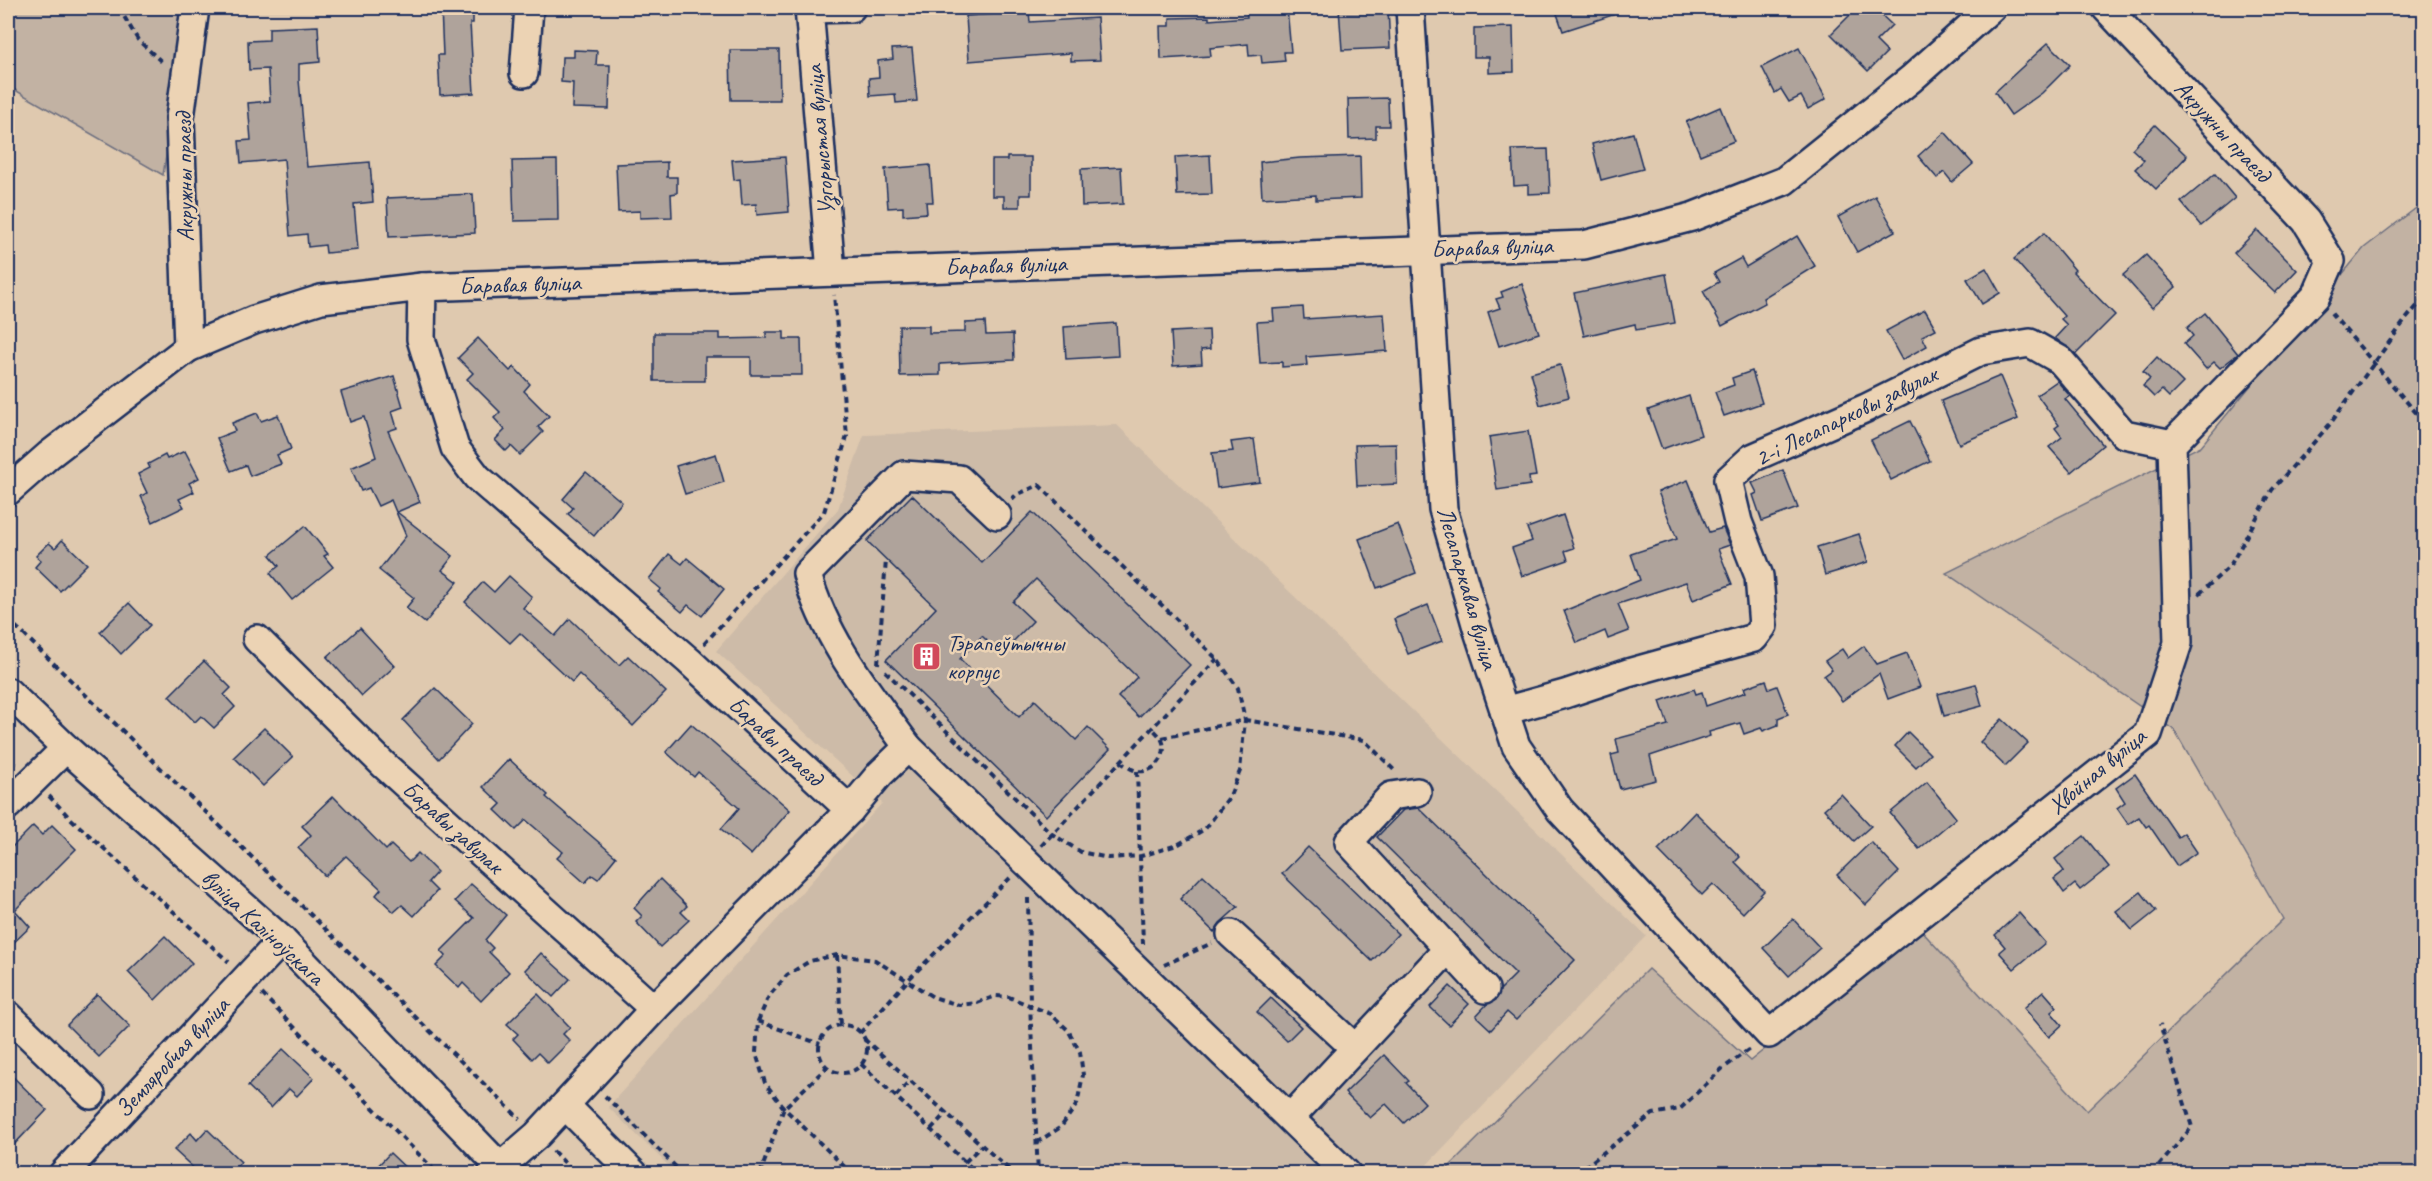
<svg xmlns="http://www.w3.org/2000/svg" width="2432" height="1181" font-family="Caveat,sans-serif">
	<rect width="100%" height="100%" fill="#dfc9af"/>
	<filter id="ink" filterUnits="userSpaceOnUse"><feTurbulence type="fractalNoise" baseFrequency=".0167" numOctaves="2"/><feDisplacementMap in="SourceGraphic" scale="12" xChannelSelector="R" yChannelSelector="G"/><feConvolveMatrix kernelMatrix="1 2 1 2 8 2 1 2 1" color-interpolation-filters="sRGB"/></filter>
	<g filter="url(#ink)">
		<polygon fill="#cdbba8" points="1117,425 1646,936 1419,1173 676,1173 608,1107 882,803 716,651 838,509 864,435"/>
		<g fill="#c2b2a3" stroke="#6e7080" stroke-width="1.5">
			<polygon points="8,8 189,8 163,175 8,86"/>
			<polygon points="2424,202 2424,1173 1442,1174 1648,969 1750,1061 1917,926 2087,1111 2283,919 2174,730 1946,573 2201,446 2364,248"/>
		</g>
		<g fill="#afa39b" stroke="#1b2f5e" stroke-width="1.5">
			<polygon points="441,8 473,8 473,23 470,23 474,93 440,95 438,55 443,55"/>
			<polygon points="1246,8 1287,8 1291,52 1284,52 1285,61 1262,63 1261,55 1249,56 1248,44 1210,48 1211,56 1161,59 1160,26 1170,26 1170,18 1209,17 1209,20 1247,17"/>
			<polygon points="1339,8 1388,8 1390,48 1342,50"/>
			<polygon points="1555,8 1625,8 1625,11 1563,31"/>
			<polygon points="1857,8 1874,8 1892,25 1876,41 1887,52 1868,71 1831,34"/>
			<polygon points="1029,12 1030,22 1097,18 1100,60 1071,61 1071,53 969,61 966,16"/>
			<polygon points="318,26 320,62 299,64 299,80 307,167 370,162 373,202 354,204 358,250 326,253 325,245 308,247 307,234 290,236 284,159 241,163 239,141 251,140 248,103 270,101 268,69 249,70 248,41 269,40 269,28"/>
			<polygon points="1513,27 1514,72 1489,73 1489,57 1474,57 1474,28"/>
			<polygon points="2048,43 2070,65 2042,93 2011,115 1995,92"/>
			<polygon points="912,48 917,101 896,103 895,94 870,96 869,78 879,77 878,61 893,59 892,49"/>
			<polygon points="1799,48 1826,99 1808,109 1801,96 1789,102 1781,89 1775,93 1762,67"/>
			<polygon points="574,50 597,51 596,65 610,65 609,109 572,108 573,83 561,82 562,57 574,57"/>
			<polygon points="730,50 779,50 780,100 731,100"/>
			<polygon points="1388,98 1389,126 1376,126 1376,138 1349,139 1348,99"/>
			<polygon points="1720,107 1734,141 1700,155 1686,122"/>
			<polygon points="2155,125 2187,156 2156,189 2135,169 2144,160 2132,149"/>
			<polygon points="1945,132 1973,164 1952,182 1944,172 1937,178 1918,156"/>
			<polygon points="1633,133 1643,169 1601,180 1592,144"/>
			<polygon points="1548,149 1550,193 1528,194 1528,185 1514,186 1512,150"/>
			<polygon points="1210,155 1212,194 1177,195 1175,157"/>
			<polygon points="1360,156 1361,198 1316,200 1316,195 1262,198 1260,162 1300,158"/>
			<polygon points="785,157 789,212 757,215 756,204 742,205 740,179 734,180 732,160"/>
			<polygon points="1007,157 1031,157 1031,195 1020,195 1020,207 1004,207 1004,196 992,196 992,160 1007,160"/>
			<polygon points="557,160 558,220 514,221 512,161"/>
			<polygon points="667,162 667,177 677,177 677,193 671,194 672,217 640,218 640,211 618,212 616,164"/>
			<polygon points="930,165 933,202 926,202 927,213 903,215 903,207 888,208 885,169"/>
			<polygon points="1121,167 1123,204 1082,206 1081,169"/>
			<polygon points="2215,174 2235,198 2201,226 2181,202"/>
			<polygon points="473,194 475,233 389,237 387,198"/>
			<polygon points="1875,196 1895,231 1857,252 1838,217"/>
			<polygon points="2257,230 2297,270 2275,293 2234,253"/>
			<polygon points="2044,233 2075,270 2073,272 2115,315 2076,354 2055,338 2067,325 2061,319 2064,316 2014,259"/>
			<polygon points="1797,236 1815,266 1763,298 1765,303 1722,326 1703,291 1719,282 1714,273 1741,258 1746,267"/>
			<polygon points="2146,255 2176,287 2152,308 2123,275"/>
			<polygon points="1986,268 2000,293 1982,304 1967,279"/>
			<polygon points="1666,274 1675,323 1636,330 1635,324 1584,336 1574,293"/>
			<polygon points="1522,284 1539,333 1499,346 1488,312 1500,308 1496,299 1503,297 1501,292"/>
			<polygon points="1303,307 1304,319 1384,314 1387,351 1306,357 1307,365 1282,367 1282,362 1260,363 1257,322 1274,321 1273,309"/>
			<polygon points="1925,310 1936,329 1922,336 1927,346 1902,360 1886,331"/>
			<polygon points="2205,313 2238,354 2220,368 2214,362 2206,369 2184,344 2193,336 2187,328"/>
			<polygon points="985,322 986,335 1013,334 1014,360 940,364 940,375 900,376 899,326 929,326 929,333 965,332 965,323"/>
			<polygon points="1116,323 1118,356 1066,359 1064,327"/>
			<polygon points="1209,330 1210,349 1201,350 1202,364 1173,366 1171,332"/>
			<polygon points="766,332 784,332 784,339 801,339 802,375 751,375 751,357 705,357 705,381 654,381 654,333 720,333 720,339 766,338"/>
			<polygon points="478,338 510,371 514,367 530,384 524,391 549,416 538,427 543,432 520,455 511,446 506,451 495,440 505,430 494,418 500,412 467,379 473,373 458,358"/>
			<polygon points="2157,357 2183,383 2169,397 2162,390 2154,397 2143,386 2150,379 2143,372"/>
			<polygon points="1560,365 1569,397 1540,405 1531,373"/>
			<polygon points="1752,371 1762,403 1724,416 1715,392 1734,385 1732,378"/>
			<polygon points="394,376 403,407 392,411 397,428 388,431 420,502 397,512 453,556 442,570 458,582 425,623 406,608 414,598 379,570 406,536 391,500 378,506 369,488 361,491 351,468 376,457 364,417 350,422 341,392"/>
			<polygon points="2000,376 2018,419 1959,444 1941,401"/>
			<polygon points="2057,381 2070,396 2065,399 2103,445 2071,472 2049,447 2062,437 2055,428 2059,425 2037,395"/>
			<polygon points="1689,396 1701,435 1662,449 1648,410"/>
			<polygon points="257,413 261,421 278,415 291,449 277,455 281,464 250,476 246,465 231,471 217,438 235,431 232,423"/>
			<polygon points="1910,421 1930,461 1891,480 1871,440"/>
			<polygon points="1528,431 1536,476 1529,477 1530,485 1497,490 1489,437"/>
			<polygon points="1254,439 1260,482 1217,488 1212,453 1233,451 1231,442"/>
			<polygon points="1396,444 1397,484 1357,486 1355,445"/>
			<polygon points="185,451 199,478 189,483 194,492 179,499 184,507 153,522 141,496 147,493 138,474 150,468 148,464 165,455 167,459"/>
			<polygon points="716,454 724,482 685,494 676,466"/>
			<polygon points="1783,470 1798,508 1762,521 1753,495 1757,493 1752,483"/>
			<polygon points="586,472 622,502 594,536 568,514 573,508 563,499"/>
			<polygon points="1688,480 1709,532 1723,528 1730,545 1718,549 1732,584 1693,600 1686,582 1618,604 1629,631 1608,639 1605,631 1577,643 1564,611 1640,580 1631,554 1677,539 1658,492"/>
			<polygon points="912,495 982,563 1032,512 1190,665 1139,717 1118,697 1137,677 1036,579 1013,602 1033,621 1001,654 982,636 960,659 1019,717 1035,700 1076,740 1088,727 1110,749 1046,816 886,660 936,608 867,541"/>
			<polygon points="1563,515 1574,548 1565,551 1568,560 1522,576 1512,548 1532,541 1527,528"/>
			<polygon points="1398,524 1416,573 1377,588 1359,539"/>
			<polygon points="305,526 328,554 324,556 333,567 292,600 270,573 279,566 270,555"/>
			<polygon points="1859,534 1868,562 1825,575 1817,547"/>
			<polygon points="62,540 87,564 60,591 35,567 41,560 36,556 49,543 55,548"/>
			<polygon points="669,554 682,564 687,558 724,589 702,616 688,605 682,612 658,592 661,589 649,579"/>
			<polygon points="509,576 532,597 523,608 555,636 570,619 619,665 628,656 666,692 633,726 579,674 572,682 520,633 510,643 465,602 483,582 494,592"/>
			<polygon points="129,603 150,625 121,654 100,632"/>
			<polygon points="1428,605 1442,641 1408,654 1394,619"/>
			<polygon points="360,628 395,666 362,696 327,657"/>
			<polygon points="1864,646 1877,664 1907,653 1920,687 1888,699 1879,674 1842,701 1824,676 1832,670 1825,661 1842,649 1848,658"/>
			<polygon points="204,661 231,688 224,695 235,707 214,728 201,716 195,722 169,696"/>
			<polygon points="1766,680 1769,689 1777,686 1788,714 1778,718 1778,725 1763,731 1761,728 1744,734 1740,723 1709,732 1710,736 1650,756 1656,780 1620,789 1611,755 1619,753 1616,739 1668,725 1660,701 1694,689 1696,694 1702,692 1706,706 1746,692 1744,688"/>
			<polygon points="1976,684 1982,706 1944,716 1938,694"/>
			<polygon points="435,688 472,724 439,759 403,720"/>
			<polygon points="2002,719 2028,743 2005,766 1980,742"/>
			<polygon points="691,724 790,810 751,855 721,829 739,808 698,772 694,777 666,752"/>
			<polygon points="264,728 293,757 263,786 234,757"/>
			<polygon points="1908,732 1930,754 1916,767 1895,746"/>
			<polygon points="509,759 548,795 546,797 616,857 598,879 592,875 585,883 557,858 563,852 526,820 516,830 495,810 501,804 483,787"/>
			<polygon points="2135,774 2178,837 2184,833 2197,852 2177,866 2149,825 2146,827 2139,817 2128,824 2117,808 2125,802 2116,788"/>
			<polygon points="1927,782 1956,818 1919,849 1890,813"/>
			<polygon points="1841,794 1871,826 1854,841 1824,809"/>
			<polygon points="333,796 386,850 391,845 409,862 418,853 437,872 428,882 437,891 414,916 402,905 394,912 376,895 381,889 346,856 325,876 298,848 311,835 302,826"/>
			<polygon points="1419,808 1575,960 1516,1020 1507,1012 1491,1030 1476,1016 1487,1004 1496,1000 1500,990 1516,974 1377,837 1403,810"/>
			<polygon points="1695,812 1740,857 1735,862 1764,891 1743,913 1713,884 1702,895 1658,850"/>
			<polygon points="52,825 76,849 15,910 30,927 8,948 8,851 33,826 42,835"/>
			<polygon points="2084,836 2109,867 2080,890 2075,884 2064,893 2054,879 2064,871 2055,859"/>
			<polygon points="1871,842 1899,872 1866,905 1837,875"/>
			<polygon points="1308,847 1398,934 1372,961 1282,874"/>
			<polygon points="1203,875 1238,907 1220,923 1214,932 1180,899"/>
			<polygon points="660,879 687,906 681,912 689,920 660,947 636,922 642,916 634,908"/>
			<polygon points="471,884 506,915 485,940 493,948 489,952 509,972 481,1001 463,983 459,988 436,966 446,956 441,951 474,918 455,901"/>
			<polygon points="2141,892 2156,911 2132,930 2116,911"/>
			<polygon points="2019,913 2045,943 2014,969 1999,952 2005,947 1995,935"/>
			<polygon points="1793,919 1820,948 1789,976 1763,948"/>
			<polygon points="165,936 192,963 155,1000 128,972"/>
			<polygon points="541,953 570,979 553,997 525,970"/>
			<polygon points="1450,986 1469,1004 1449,1025 1430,1007"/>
			<polygon points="2043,991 2057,1007 2051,1012 2062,1025 2049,1037 2024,1008"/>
			<polygon points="97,994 130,1026 99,1057 67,1025"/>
			<polygon points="538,994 570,1027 563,1034 570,1041 548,1063 538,1053 532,1059 513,1039 518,1034 507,1024"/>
			<polygon points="1271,998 1301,1027 1287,1041 1257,1012"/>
			<polygon points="283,1049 314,1078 297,1096 289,1089 271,1108 248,1086"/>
			<polygon points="1384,1055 1409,1081 1406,1083 1425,1103 1404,1123 1386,1104 1370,1118 1345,1093"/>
			<polygon points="8,1072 47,1110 8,1151"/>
			<polygon points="207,1129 241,1162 230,1173 199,1173 174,1150 191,1133 197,1140"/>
			<polygon points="390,1153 411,1173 371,1173"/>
		</g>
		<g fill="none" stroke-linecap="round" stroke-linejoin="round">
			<defs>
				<g id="minor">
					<polyline points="809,8 831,272"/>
					<polyline points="1410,8 1443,509 1478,631 1516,746 1560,810 1769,1034 2148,734 2178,643 2172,444 2316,296 2331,261 2306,221 2106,8"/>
					<polyline points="809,9 851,8"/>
					<polyline points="524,73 529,8"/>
					<polyline points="422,287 421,339 455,448 477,477 689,661 850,810"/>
					<polyline points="188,348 180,118 195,8"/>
					<polyline points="8,491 49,455 188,348 254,320 321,299 422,287 1584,245 1692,217 1784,181 1911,79 1991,8"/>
					<polyline points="257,639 384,765 654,1009"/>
					<polyline points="8,692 66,748 282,940 507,1174"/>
					<polyline points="1504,711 1565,694 1628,673 1754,638 1763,626 1759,576 1738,522 1728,480 1752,458 1866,408 1981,351 2030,343 2060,360 2124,434 2172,444"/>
					<path d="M908 747C868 692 825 639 807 574L904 475 959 479 997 515"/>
					<polyline points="1417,792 1391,796 1349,842 1485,989"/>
					<polyline points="8,805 66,748"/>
					<polyline points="1231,934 1355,1048"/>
					<polyline points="8,1015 91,1095"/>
					<polyline points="565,1105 634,1174"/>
					<polyline points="1291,1117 1447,950"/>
					<polyline points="63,1174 282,940"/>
					<polyline points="492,1174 537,1135 654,1009 850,810 880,774 908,747 1347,1174"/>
				</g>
			</defs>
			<use href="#minor" stroke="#1b2f5e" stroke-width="32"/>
			<g stroke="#1b2f5e" stroke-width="4" stroke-dasharray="6 4.5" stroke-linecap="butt">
				<polyline points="119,8 138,40 164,64"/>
				<polyline points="2331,313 2424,422"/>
				<polyline points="2199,594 2230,566 2272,490 2330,424 2406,319 2424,298"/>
				<polyline points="8,619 520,1119"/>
				<polyline points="704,644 824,512 847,436 834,295"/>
				<polyline points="878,664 886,560"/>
				<polyline points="885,671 1052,834 1081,852 1108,858 1141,856 1177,845 1205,829 1230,796 1240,771 1245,720 1238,688 1217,659 1039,485 1016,495 1012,499"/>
				<polyline points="1162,738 1245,720 1364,740 1395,771"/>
				<polyline points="8,756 16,764"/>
				<path d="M1120 762C1125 765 1132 770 1137 771 1155 774 1169 755 1162 740 1160 736 1156 732 1153 729"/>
				<polyline points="1137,771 1143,944"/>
				<polyline points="49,796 68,816 229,962"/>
				<polyline points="1041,846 1217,659"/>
				<polyline points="1028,898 1030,1004 1038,1174"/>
				<polyline points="837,955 841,1025"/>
				<polyline points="1164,965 1212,943"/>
				<polyline points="262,994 438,1174"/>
				<polyline points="758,1021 820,1044"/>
				<circle cx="843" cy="1049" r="24"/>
				<polyline points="860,1033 908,980 1010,878"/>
				<polyline points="864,1039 1014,1174"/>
				<polyline points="861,1064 978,1174"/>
				<polyline points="605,1096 683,1174"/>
				<polyline points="896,1096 910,1080"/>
				<polyline points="931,1129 947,1112"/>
				<polyline points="553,1151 576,1174"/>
				<polyline points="965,1162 982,1145"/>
				<polyline points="760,1174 784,1108 827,1067"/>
				<polyline points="852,1174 784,1108 765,1083 756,1053 758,1021 769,996 787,975 810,961 837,955 875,960 933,997 959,1005 977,1003 996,996 1009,997 1051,1014 1068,1030 1080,1052 1083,1075 1077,1104 1061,1127 1036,1143"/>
				<polyline points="1576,1174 1653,1114 1680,1109 1722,1069 1751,1048"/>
				<polyline points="2152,1174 2192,1127 2160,1024"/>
			</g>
			<use href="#minor" stroke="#ecd3b4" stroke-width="27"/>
		</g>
	</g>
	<defs>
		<symbol id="building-square" viewBox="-11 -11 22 22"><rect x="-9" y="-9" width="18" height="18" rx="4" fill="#d1495b" stroke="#ecd3b4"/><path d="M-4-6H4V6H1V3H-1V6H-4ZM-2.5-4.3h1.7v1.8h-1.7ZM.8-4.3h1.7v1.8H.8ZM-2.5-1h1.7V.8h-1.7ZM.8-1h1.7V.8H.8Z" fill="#fff"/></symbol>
	</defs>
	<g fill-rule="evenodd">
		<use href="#building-square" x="910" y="640" width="33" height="33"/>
	</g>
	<g text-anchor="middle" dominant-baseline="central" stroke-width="5" stroke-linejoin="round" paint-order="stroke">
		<g font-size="24" fill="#1b2f5e" stroke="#ecd3b4">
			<text transform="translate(2223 131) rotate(47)">Акружны праезд</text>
			<text transform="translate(820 140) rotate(-95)">Узгорыстая вуліца</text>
			<text transform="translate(184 177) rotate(-91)">Акружны праезд</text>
			<text transform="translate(1492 247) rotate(-2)">Баравая вуліца</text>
			<text transform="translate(1006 265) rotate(-2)">Баравая вуліца</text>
			<text transform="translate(520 284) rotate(-2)">Баравая вуліца</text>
			<text transform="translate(1846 416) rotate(-26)">2-і Лесапарковы завулак</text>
			<text transform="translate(1468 588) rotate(74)">Лесапаркавая вуліца</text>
			<text transform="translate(776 741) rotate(43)">Баравы праезд</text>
			<text transform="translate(2097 771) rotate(-40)">Хвойная вуліца</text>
			<text transform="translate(453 827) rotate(42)">Баравы завулак</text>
			<text transform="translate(263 927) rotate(43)">вуліца Каліноўскага</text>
			<text transform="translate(172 1057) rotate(-47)">Земляробчая вуліца</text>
		</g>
		<g font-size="24" fill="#1b2f5e" stroke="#ecd3b4" text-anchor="start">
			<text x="947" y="643">Тэрапеўтычны<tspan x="947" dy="28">корпус</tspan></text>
		</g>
	</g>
	<rect width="2432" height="1181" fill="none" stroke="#ecd3b4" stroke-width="30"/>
	<rect x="15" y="15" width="2402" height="1151" fill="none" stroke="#1b2f5e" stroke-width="2" filter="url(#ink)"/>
</svg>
